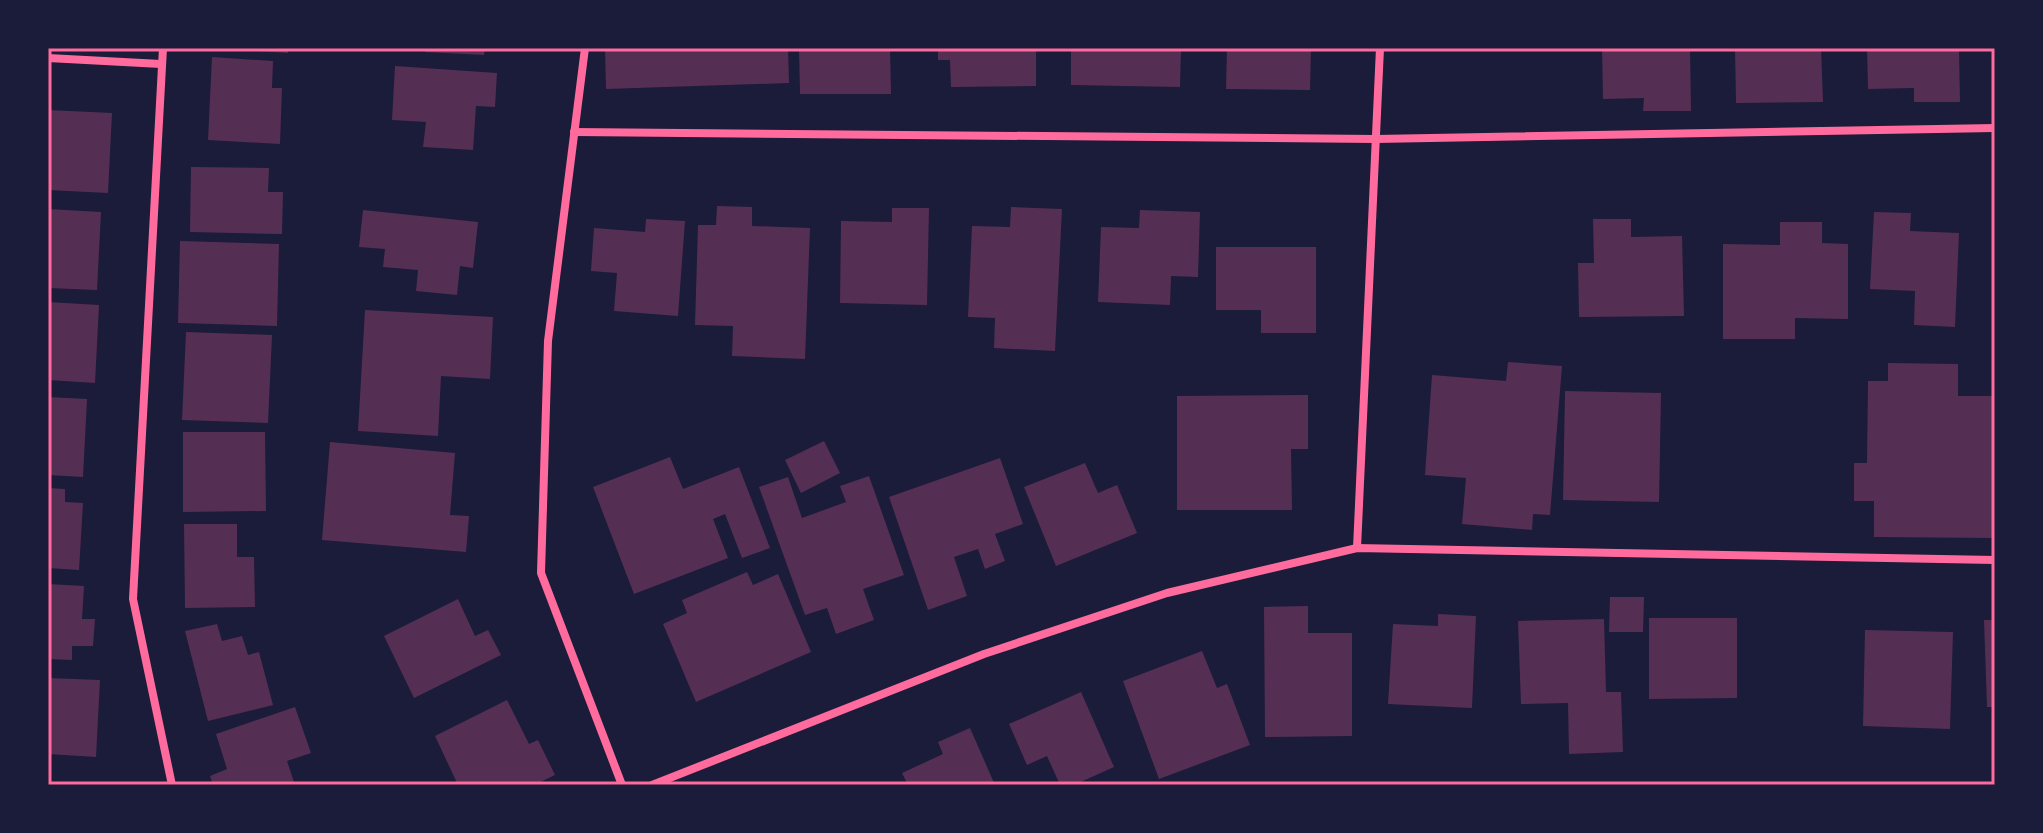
<svg xmlns="http://www.w3.org/2000/svg" width="2043" height="833" font-family="'Nunito Sans',sans-serif">
	<rect width="100%" height="100%" fill="#1b1b3a"/>
	<g fill="#542f53">
		<polygon points="241,48 288,48 288,53 241,50"/>
		<polygon points="425,48 485,48 484,55 425,52"/>
		<polygon points="605,48 788,48 789,83 606,89"/>
		<polygon points="799,48 890,48 891,94 800,94"/>
		<polygon points="938,48 1036,48 1036,86 951,87 950,60 938,60"/>
		<polygon points="1071,48 1181,48 1180,87 1071,85"/>
		<polygon points="1227,48 1311,48 1310,90 1226,89"/>
		<polygon points="1602,48 1690,48 1691,111 1643,111 1644,98 1603,99"/>
		<polygon points="1735,48 1821,48 1823,102 1736,103"/>
		<polygon points="1867,48 1959,48 1960,102 1914,102 1914,88 1868,89"/>
		<polygon points="212,57 273,61 272,88 282,88 280,144 208,140"/>
		<polygon points="395,66 497,73 495,107 476,106 473,150 423,147 426,122 392,120"/>
		<polygon points="48,110 112,113 108,193 48,190"/>
		<polygon points="191,167 269,168 268,192 283,192 282,234 190,232"/>
		<polygon points="717,206 752,207 752,226 810,228 805,359 732,356 733,326 695,325 698,225 716,225"/>
		<polygon points="1011,207 1062,209 1055,351 994,348 995,318 968,317 972,226 1010,227"/>
		<polygon points="892,208 929,208 927,305 840,303 841,221 892,222"/>
		<polygon points="48,209 101,212 97,290 48,288"/>
		<polygon points="363,210 478,222 473,268 460,266 457,295 416,291 418,270 383,267 385,249 359,247"/>
		<polygon points="1140,210 1200,212 1198,277 1171,276 1170,305 1098,302 1101,227 1139,228"/>
		<polygon points="1874,212 1911,213 1910,231 1959,233 1955,327 1914,325 1915,291 1870,289"/>
		<polygon points="646,219 685,221 678,316 614,311 617,273 591,271 594,228 645,232"/>
		<polygon points="1593,219 1631,219 1631,237 1682,236 1684,316 1579,317 1578,263 1594,263"/>
		<polygon points="1780,222 1822,222 1822,243 1848,244 1848,319 1795,318 1795,339 1723,339 1723,244 1780,245"/>
		<polygon points="180,241 279,244 277,326 178,323"/>
		<polygon points="1216,247 1316,247 1316,333 1261,333 1261,310 1216,310"/>
		<polygon points="48,302 99,305 95,383 48,380"/>
		<polygon points="365,310 493,317 490,379 441,376 438,436 358,431"/>
		<polygon points="186,332 272,335 268,423 182,420"/>
		<polygon points="1508,362 1562,366 1550,515 1533,514 1532,530 1462,524 1466,478 1425,475 1432,375 1506,381"/>
		<polygon points="1888,363 1958,364 1958,396 1995,396 1995,538 1874,537 1874,501 1854,501 1854,463 1867,463 1868,381 1888,381"/>
		<polygon points="1565,391 1661,393 1659,502 1563,500"/>
		<polygon points="1308,395 1308,449 1291,449 1292,510 1177,510 1177,396"/>
		<polygon points="48,397 87,399 83,477 48,475"/>
		<polygon points="183,432 265,432 266,511 183,512"/>
		<polygon points="824,441 840,473 801,493 785,460"/>
		<polygon points="330,442 455,453 450,515 469,516 466,552 322,540"/>
		<polygon points="670,457 683,489 739,467 770,548 742,558 725,514 713,519 728,558 634,594 593,487"/>
		<polygon points="1000,458 1023,524 995,534 1005,561 985,569 978,549 954,557 967,596 928,610 889,497"/>
		<polygon points="1085,463 1098,493 1117,485 1137,533 1056,566 1024,487"/>
		<polygon points="869,476 904,575 863,589 874,620 836,634 827,608 805,615 759,487 788,477 802,518 846,502 840,486"/>
		<polygon points="48,488 65,489 65,502 83,503 79,570 48,568"/>
		<polygon points="184,524 237,524 237,557 254,557 255,607 185,608"/>
		<polygon points="747,572 753,585 778,574 811,652 696,702 663,624 687,613 682,600"/>
		<polygon points="48,584 84,586 82,619 95,619 93,646 72,646 72,660 48,659"/>
		<polygon points="1610,597 1644,597 1643,632 1609,632"/>
		<polygon points="458,599 475,636 488,630 501,655 414,698 384,636"/>
		<polygon points="1308,606 1308,633 1352,633 1352,736 1265,737 1264,607"/>
		<polygon points="1438,614 1476,616 1472,708 1388,704 1393,624 1438,626"/>
		<polygon points="1649,618 1737,618 1737,698 1649,699"/>
		<polygon points="1604,619 1606,692 1621,692 1623,752 1569,754 1568,703 1521,704 1518,621"/>
		<polygon points="1984,620 1995,620 1995,707 1987,707"/>
		<polygon points="217,624 222,641 242,636 248,655 259,652 273,705 208,721 185,631"/>
		<polygon points="1865,630 1953,632 1950,729 1863,726"/>
		<polygon points="1202,651 1217,688 1227,684 1250,745 1159,779 1123,681"/>
		<polygon points="48,678 100,680 96,757 48,754"/>
		<polygon points="1081,692 1114,767 1074,785 1060,785 1047,756 1027,765 1009,724"/>
		<polygon points="507,700 529,744 538,740 555,775 534,785 458,785 435,736"/>
		<polygon points="295,707 311,753 287,761 295,785 213,785 210,776 227,769 216,734"/>
		<polygon points="970,728 995,785 908,785 902,773 943,754 938,742"/>
	</g>
	<g fill="none" stroke-linecap="round" stroke-linejoin="round">
		<g stroke="#ff6b9d" stroke-width="8">
			<polyline points="163,48 133,599 172,785"/>
			<polyline points="585,48 548,341 541,573 622,785"/>
			<polyline points="48,58 161,64"/>
			<polyline points="574,132 1376,139 1995,128"/>
			<polyline points="1357,548 1380,48"/>
			<polyline points="652,785 984,654 1167,593 1357,548 1995,560"/>
		</g>
	</g>
	<rect width="2043" height="833" fill="none" stroke="#1b1b3a" stroke-width="100"/>
	<rect x="50" y="50" width="1943" height="733" fill="none" stroke="#ff6b9d" stroke-width="3"/>
</svg>
